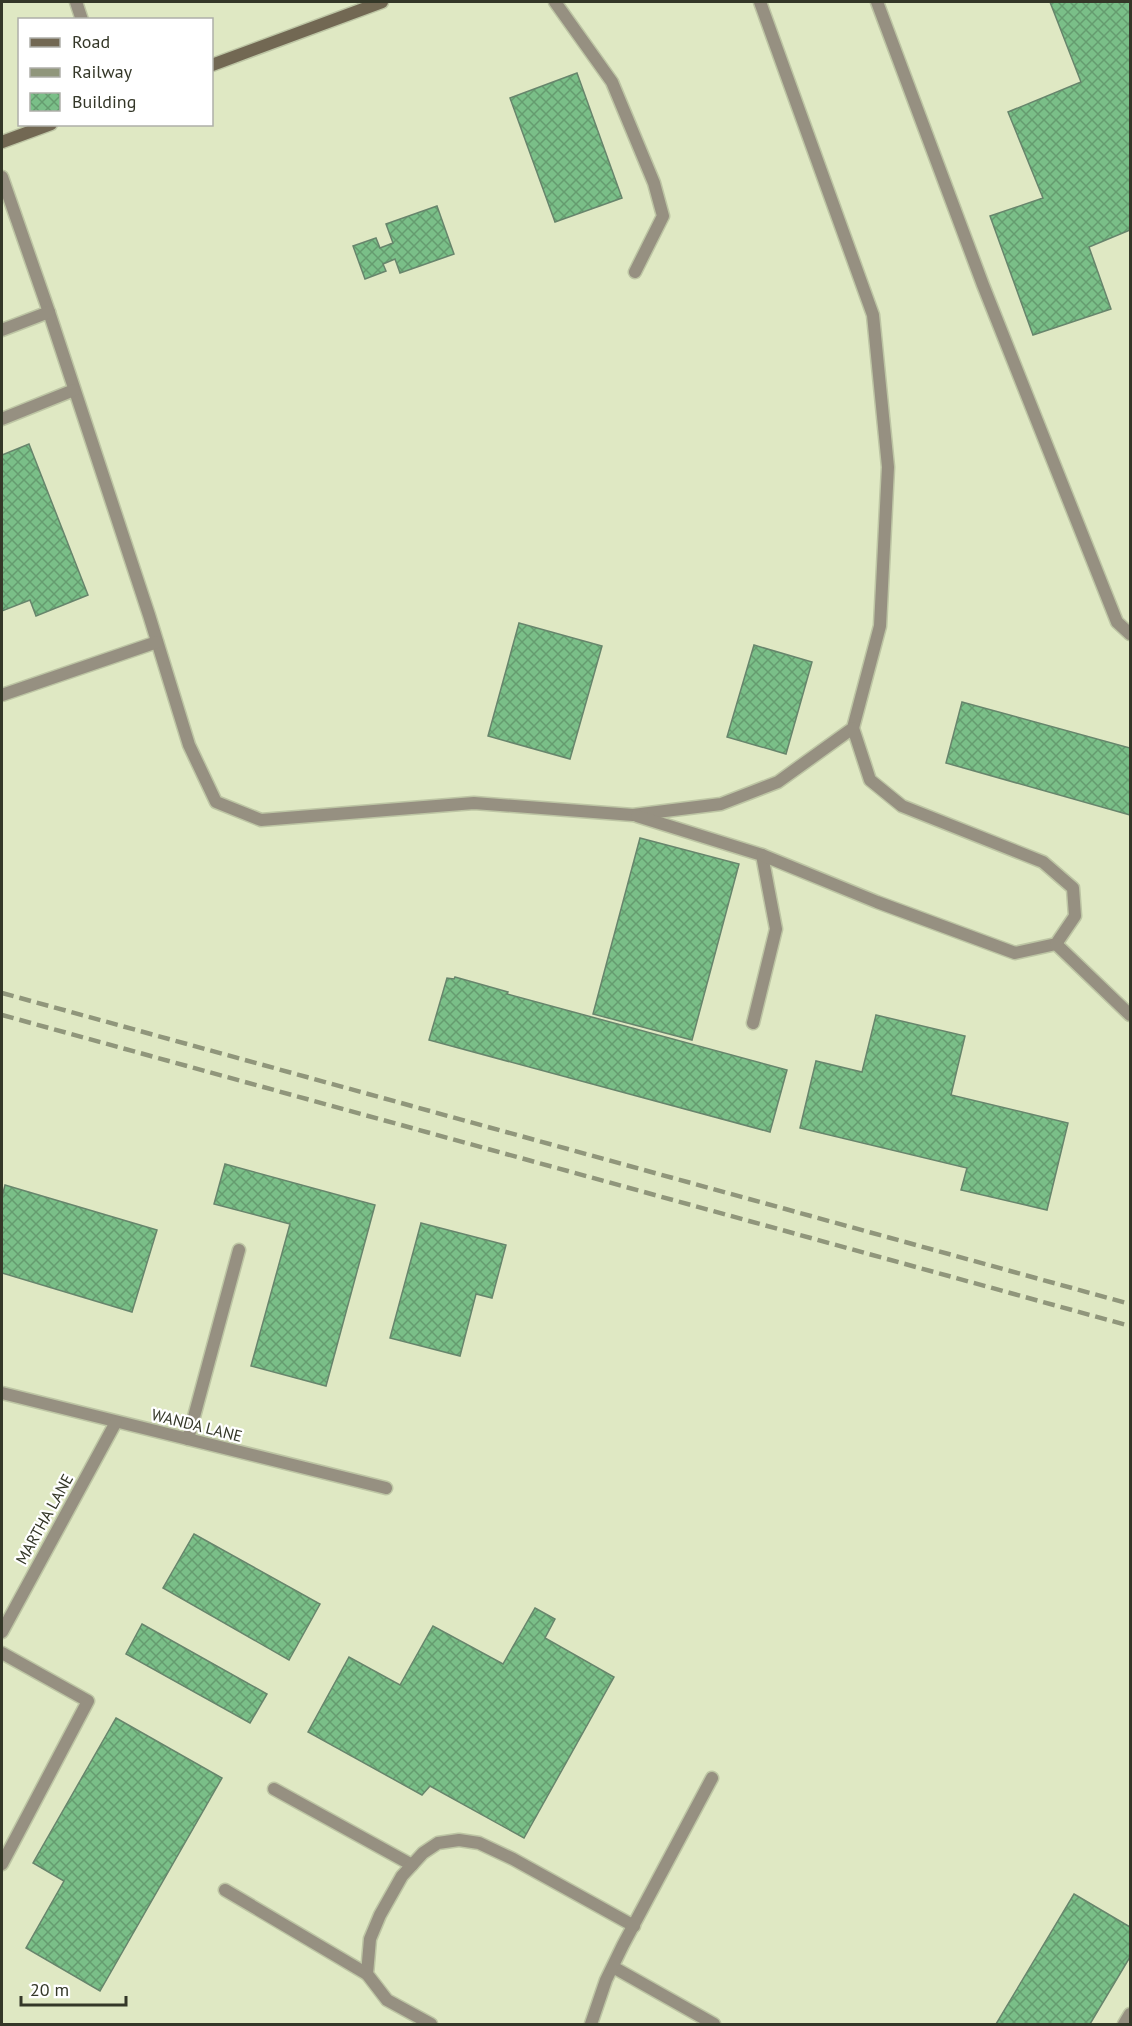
<svg xmlns="http://www.w3.org/2000/svg" width="1132" height="2026" font-family="'PT Sans',sans-serif">
	<defs>
		<pattern id="building-cross-hatch" width="8" height="8" patternUnits="userSpaceOnUse" patternTransform="scale(1.5)"><rect width="8" height="8" fill="#7abf88"/><path d="M0 0l8 8M0 8l8-8" fill="none" stroke="#659c6f"/></pattern>
	</defs>
	<rect width="100%" height="100%" fill="#dfe8c3"/>
	<g fill="url(#building-cross-hatch)" stroke="#67856c" stroke-width="1.5">
		<polygon points="1050,2 1130,2 1130,230 1089,247 1111,309 1033,335 990,216 1043,198 1008,112 1081,82"/>
		<polygon points="577,73 622,198 555,222 510,98"/>
		<polygon points="437,206 454,254 400,273 395,259 383,264 386,271 365,279 353,246 376,238 380,248 393,243 386,224"/>
		<polygon points="29,444 88,595 36,616 30,600 2,611 2,455"/>
		<polygon points="519,623 602,646 570,759 488,736"/>
		<polygon points="754,645 812,662 786,754 727,737"/>
		<polygon points="962,702 1130,748 1130,815 946,763"/>
		<polygon points="640,838 739,864 692,1040 593,1014"/>
		<polygon points="455,977 508,992 507,994 787,1070 770,1132 429,1040 447,978 454,979"/>
		<polygon points="876,1015 965,1036 951,1095 1068,1123 1047,1210 961,1190 967,1168 800,1128 816,1061 862,1072"/>
		<polygon points="225,1164 375,1205 326,1386 251,1366 290,1224 214,1204"/>
		<polygon points="5,1185 157,1230 132,1312 2,1273 2,1197"/>
		<polygon points="421,1223 506,1245 492,1298 476,1294 460,1356 390,1338"/>
		<polygon points="194,1534 320,1604 289,1660 163,1588"/>
		<polygon points="535,1608 555,1619 545,1638 614,1677 524,1838 430,1786 422,1795 308,1732 349,1657 400,1685 433,1626 503,1664"/>
		<polygon points="142,1624 267,1694 250,1723 126,1654"/>
		<polygon points="116,1718 222,1778 100,1991 26,1948 64,1881 33,1863"/>
		<polygon points="1074,1894 1130,1927 1130,1957 1090,2024 996,2024"/>
	</g>
	<g fill="none" stroke-linecap="round" stroke-linejoin="round">
		<defs>
			<g id="lane">
				<polyline points="555,2 612,82 654,183 663,216 635,272"/>
				<polyline points="877,2 983,285 1117,622 1130,634"/>
				<polyline points="2,177 49,312 149,615 189,745 216,802 261,820 474,803 633,815 721,804 778,782 853,728 880,626 888,467 873,315 760,2"/>
				<polyline points="2,330 49,312"/>
				<polyline points="2,419 74,390"/>
				<polyline points="2,695 157,642"/>
				<polyline points="637,816 762,855 776,929 753,1023"/>
				<polyline points="762,855 877,902 1015,953 1056,944 1075,916 1073,888 1043,862 902,806 870,780 853,728"/>
				<polyline points="1056,944 1130,1015"/>
				<polyline points="188,1439 239,1250"/>
				<polyline points="2,1653 88,1701 2,1864"/>
				<polyline points="274,1789 412,1865"/>
				<polyline points="225,1890 367,1974"/>
				<polyline points="613,1967 714,2024"/>
				<polyline points="431,2024 387,2000 367,1974 370,1939 380,1915 402,1876 423,1853 438,1843 459,1840 479,1843 513,1859 634,1926"/>
				<polyline points="591,2024 606,1980 623,1945 712,1778"/>
				<polyline points="1124,2024 1130,2014"/>
			</g>
			<g id="street">
				<polyline points="76,2 82,20"/>
				<polyline points="2,1393 386,1488"/>
				<polyline points="2,1632 116,1422"/>
			</g>
			<g id="secondary">
				<polyline points="212,65 382,2"/>
				<polyline points="2,142 51,124"/>
			</g>
		</defs>
		<use href="#lane" stroke="#bdc5a4" stroke-width="15"/>
		<use href="#street" stroke="#bdc5a4" stroke-width="15"/>
		<use href="#secondary" stroke="#bdc5a4" stroke-width="15"/>
		<use href="#lane" stroke="#969081" stroke-width="12"/>
		<use href="#street" stroke="#969081" stroke-width="12"/>
		<use href="#secondary" stroke="#726853" stroke-width="12"/>
		<g stroke="#90967b" stroke-width="4.5" stroke-dasharray="12 6" stroke-linecap="butt">
			<polyline points="2,993 1130,1304"/>
			<polyline points="2,1015 1130,1326"/>
		</g>
	</g>
	<g text-anchor="middle" dominant-baseline="central" stroke-width="4.5" stroke-linejoin="round" paint-order="stroke">
		<g font-size="16" fill="#343728" stroke="#fff">
			<text transform="translate(197 1425) rotate(14)">WANDA LANE</text>
			<text transform="translate(44 1519) rotate(-61)">MARTHA LANE</text>
		</g>
	</g>
	<rect width="1132" height="2026" fill="none" stroke="#343728" stroke-width="6"/>
	<rect x="18" y="18" width="195" height="108" fill="#ffffff" stroke="#aeafa9" stroke-width="1.5"/>
	<rect x="30" y="38" width="30" height="9" fill="#726853" stroke="#aeafa9" stroke-width="1.5"/>
	<text x="72" y="48" font-size="18" fill="#343728">Road</text>
	<rect x="30" y="68" width="30" height="9" fill="#90967b" stroke="#aeafa9" stroke-width="1.5"/>
	<text x="72" y="78" font-size="18" fill="#343728">Railway</text>
	<rect x="30" y="93" width="30" height="18" fill="url(#building-cross-hatch)" stroke="#aeafa9" stroke-width="1.5"/>
	<text x="72" y="108" font-size="18" fill="#343728">Building</text>
	<path d="M21 1996v9h105v-9" fill="none" stroke="#343728" stroke-width="3"/>
	<text x="30" y="1996" font-size="18" fill="#343728" stroke="#ffffff" stroke-width="4.5" paint-order="stroke">20 m</text>
</svg>
